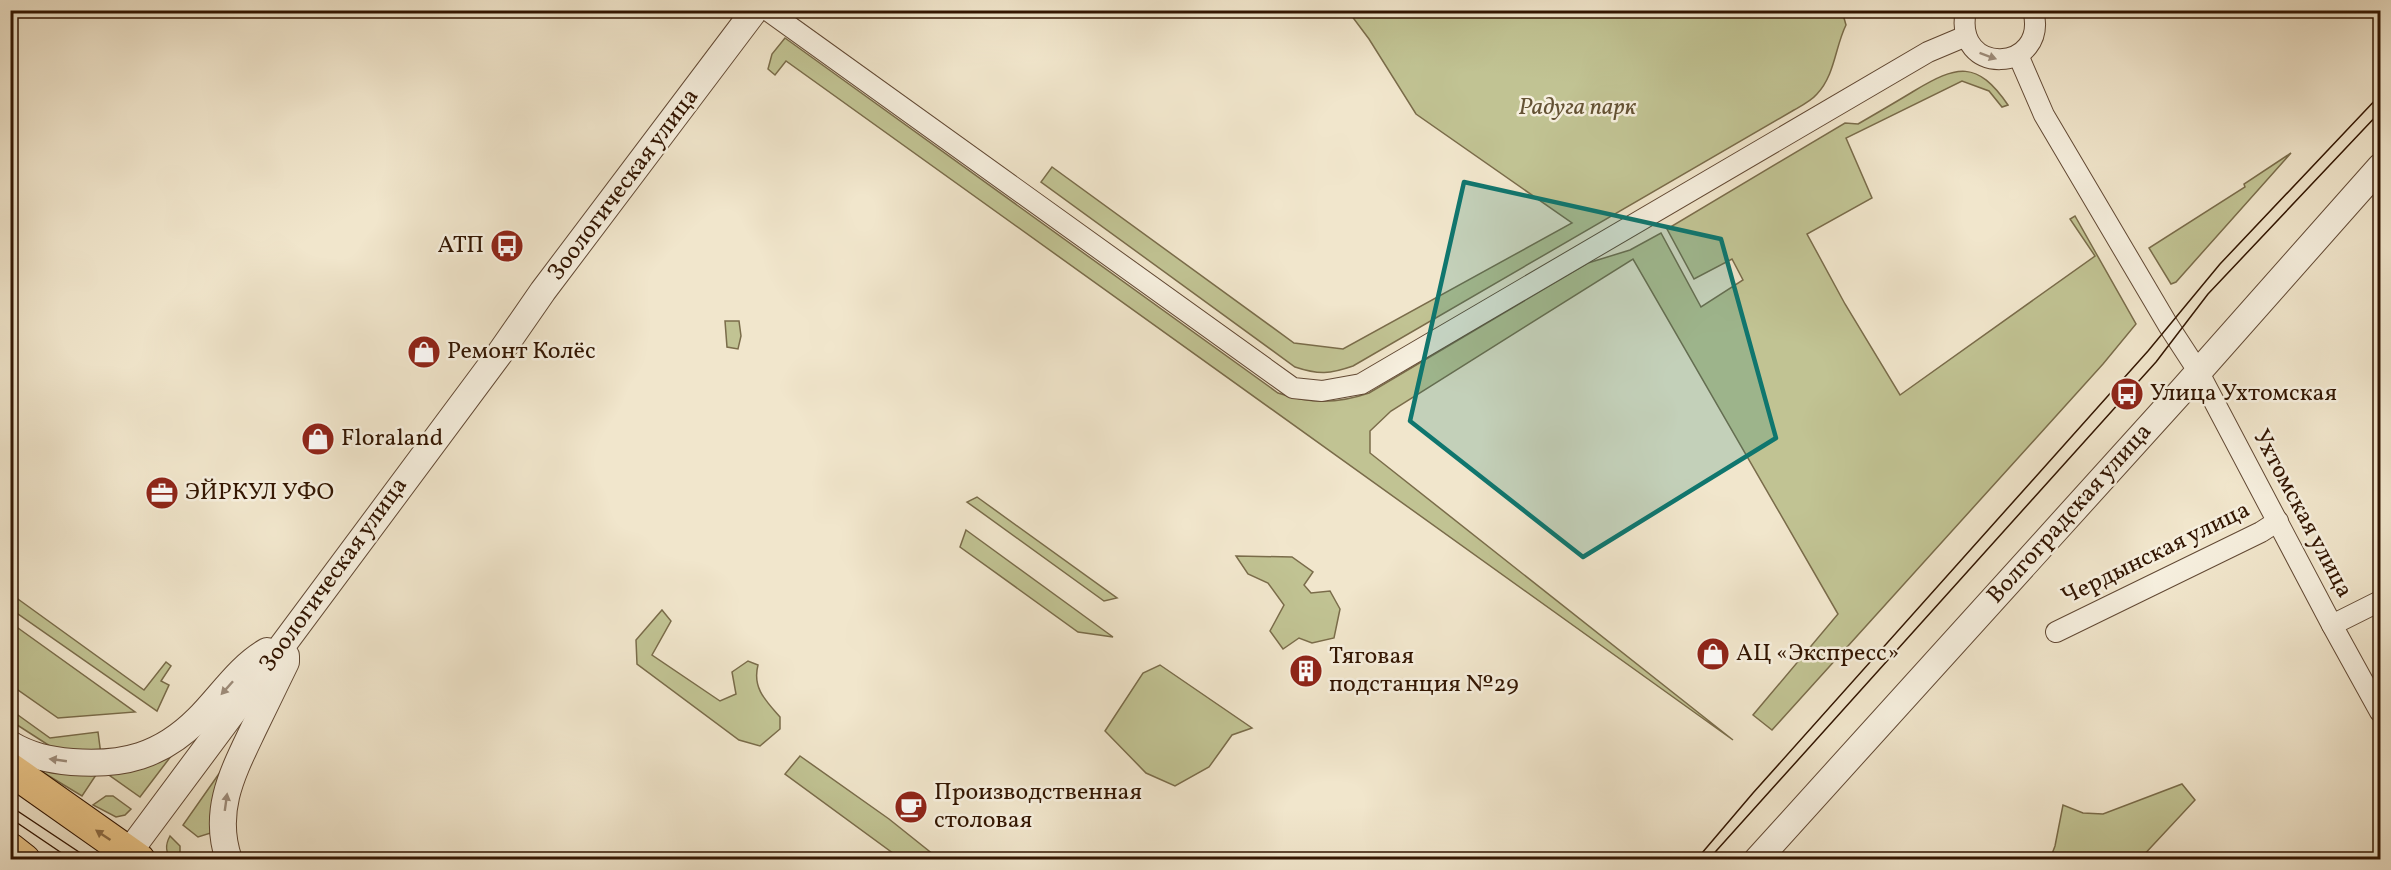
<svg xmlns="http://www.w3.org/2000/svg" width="2391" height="870" font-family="Vollkorn,serif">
	<rect width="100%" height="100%" fill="#f1e6cc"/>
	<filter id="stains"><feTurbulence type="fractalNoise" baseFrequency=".00333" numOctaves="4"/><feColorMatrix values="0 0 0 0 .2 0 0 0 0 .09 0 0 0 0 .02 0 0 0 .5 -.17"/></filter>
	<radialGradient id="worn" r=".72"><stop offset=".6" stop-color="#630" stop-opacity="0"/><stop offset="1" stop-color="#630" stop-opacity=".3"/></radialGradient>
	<g fill="#c1c393" stroke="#7a6c4a" stroke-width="1.5">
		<path d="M1842 11 1846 25C1835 47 1835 75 1817 94 1811 101 1801 106 1794 110L1353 366C1330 374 1319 375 1295 367L1041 182 1052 167 1294 343 1343 349 1572 223 1416 114 1369 39 1348 11Z"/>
		<path d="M785 38 1278 393C1310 404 1337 404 1369 393L1588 263 1630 250 1661 233 1701 307 1743 280 1732 259 1694 279 1667 229 1845 123 1858 124C1877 113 1896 102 1914 91 1957 65 1977 60 2008 105L2002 107 1989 91 1962 81 1846 138 1872 198 1807 234 1845 304 1900 395 2095 256 2070 219 2075 216 2136 324 2103 364 1772 730 1753 715 1838 614 1633 259 1391 411 1370 431V453L1733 740 786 61 775 75 768 69 772 54Z"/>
		<polygon points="2291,153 2176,282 2171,284 2149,248 2245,187 2244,184"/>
		<polygon points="725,321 739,321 741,336 738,349 727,347"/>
		<polygon points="977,497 1117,598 1104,601 967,502"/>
		<polygon points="966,530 1113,637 1078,632 960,547"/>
		<polygon points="1236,556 1292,557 1313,572 1304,585 1311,593 1330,591 1340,609 1334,638 1312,643 1299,638 1283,649 1270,631 1284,605 1268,583 1248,574"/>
		<polygon points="11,594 144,690 166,662 171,666 161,681 169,685 157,711 11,609"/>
		<path d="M662 610 671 621 652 655 720 701 736 694 732 672 748 661 758 665C752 688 766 701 780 717V729L760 746 739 740 637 664 636 640Z"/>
		<polygon points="11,623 135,712 58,718 11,685"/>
		<polygon points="1160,665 1252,728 1232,735 1209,767 1175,786 1146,773 1105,731 1143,673"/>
		<polygon points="11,710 50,738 98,732 101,755 56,750 11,721"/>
		<polygon points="181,743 140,797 109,775 118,773"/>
		<polygon points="800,756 889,819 939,859 901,859 785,774"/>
		<polygon points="34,767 64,774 96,775 82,796"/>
		<polygon points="223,768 214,832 198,837 183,825"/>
		<polygon points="2182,784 2195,800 2140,859 2050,859 2055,846 2063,805 2083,813 2103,814"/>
		<polygon points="106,796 113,796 131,809 125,815 116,817 93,805"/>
		<path d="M170 836 180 846V859H172C165 852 165 845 170 836Z"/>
	</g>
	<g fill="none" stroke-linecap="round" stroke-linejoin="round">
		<defs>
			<g id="minor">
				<polyline points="767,10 1293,388 1322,391 1361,384 1928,52 1966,36"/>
				<path d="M1966 10C1952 78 2050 73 2033 10"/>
				<polyline points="2018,55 2044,115 2168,325 2198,371 2332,625 2380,712"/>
				<polyline points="2332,625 2380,601"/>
				<polyline points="2056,632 2261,532 2278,521"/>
			</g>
			<g id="tertiary">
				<path d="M10 744C30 756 49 760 72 762 123 766 161 756 198 719 221 696 239 667 267 651"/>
				<polyline points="123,860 500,353 543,291 755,10"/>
				<path d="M229 860C212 811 233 772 253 730 264 707 275 685 286 662V656"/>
				<polyline points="1757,860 2178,395 2380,167"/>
			</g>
			<g id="primary">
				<polyline points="10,769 139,860"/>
				<polyline points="10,849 24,860"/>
			</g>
		</defs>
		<use href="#minor" stroke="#624934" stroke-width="22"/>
		<use href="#tertiary" stroke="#624934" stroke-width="28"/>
		<use href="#primary" stroke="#321501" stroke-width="34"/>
		<use href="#minor" stroke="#f6efde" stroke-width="20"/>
		<use href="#tertiary" stroke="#f6efde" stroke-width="26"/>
		<use href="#primary" stroke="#e8c386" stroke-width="32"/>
		<g stroke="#321501" stroke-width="1.5">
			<polyline points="10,806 91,860"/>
			<polyline points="10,818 72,860"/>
			<polyline points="1696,860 1753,793 2148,351 2220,264 2380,95"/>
			<polyline points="1708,860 2156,362 2208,294 2380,112"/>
		</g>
	</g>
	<defs><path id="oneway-solid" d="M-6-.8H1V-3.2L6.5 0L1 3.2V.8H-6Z" transform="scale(1.5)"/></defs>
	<g fill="#9e8d7b">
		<use href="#oneway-solid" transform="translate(1988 56) rotate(20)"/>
		<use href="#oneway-solid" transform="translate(227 688) rotate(132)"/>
		<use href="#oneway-solid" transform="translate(58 760) rotate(-172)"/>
		<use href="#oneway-solid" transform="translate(226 802) rotate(-82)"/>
	</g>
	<use fill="#8d6c44" href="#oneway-solid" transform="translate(103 835) rotate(-146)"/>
	<path fill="#0f766e" fill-opacity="0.2" stroke="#0f766e" stroke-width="4.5" stroke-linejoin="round" d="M1464 182 1721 239 1776 438 1583 557 1410 421Z"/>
	<defs>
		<symbol id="bus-disc" viewBox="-11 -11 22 22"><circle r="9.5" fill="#8f2418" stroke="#f6efde"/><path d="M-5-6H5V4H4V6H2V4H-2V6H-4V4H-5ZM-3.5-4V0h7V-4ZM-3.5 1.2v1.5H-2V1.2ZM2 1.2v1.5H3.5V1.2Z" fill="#fff"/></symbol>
		<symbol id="shop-disc" viewBox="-11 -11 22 22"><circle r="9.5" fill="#8f2418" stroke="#f6efde"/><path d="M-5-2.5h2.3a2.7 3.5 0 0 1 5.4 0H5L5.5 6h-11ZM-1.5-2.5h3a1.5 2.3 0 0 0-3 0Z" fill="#fff"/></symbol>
		<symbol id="office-disc" viewBox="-11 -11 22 22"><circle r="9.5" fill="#8f2418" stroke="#f6efde"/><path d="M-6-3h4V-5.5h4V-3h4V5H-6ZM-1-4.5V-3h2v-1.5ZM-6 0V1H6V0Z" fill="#fff"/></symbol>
		<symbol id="building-disc" viewBox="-11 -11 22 22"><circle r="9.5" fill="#8f2418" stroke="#f6efde"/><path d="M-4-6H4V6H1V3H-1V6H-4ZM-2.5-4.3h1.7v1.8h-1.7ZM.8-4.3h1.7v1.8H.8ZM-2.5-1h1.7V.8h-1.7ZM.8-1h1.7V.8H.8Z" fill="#fff"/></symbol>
		<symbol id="cafe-disc" viewBox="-11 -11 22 22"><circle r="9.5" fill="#8f2418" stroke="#f6efde"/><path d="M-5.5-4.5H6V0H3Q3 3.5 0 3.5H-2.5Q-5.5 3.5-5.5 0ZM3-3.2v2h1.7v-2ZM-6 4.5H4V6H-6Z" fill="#fff"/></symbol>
	</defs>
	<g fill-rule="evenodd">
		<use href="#bus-disc" x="488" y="227" width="38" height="38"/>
		<use href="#shop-disc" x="405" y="333" width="38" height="38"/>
		<use href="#bus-disc" x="2108" y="375" width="38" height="38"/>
		<use href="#shop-disc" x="299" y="420" width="38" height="38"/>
		<use href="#office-disc" x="143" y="474" width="38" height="38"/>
		<use href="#shop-disc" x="1694" y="635" width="38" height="38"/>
		<use href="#building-disc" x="1287" y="652" width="38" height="38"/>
		<use href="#cafe-disc" x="892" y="788" width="38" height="38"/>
	</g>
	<g text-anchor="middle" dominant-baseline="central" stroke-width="5" stroke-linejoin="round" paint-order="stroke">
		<g font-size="24" font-style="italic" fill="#645234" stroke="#f6efde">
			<text x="1577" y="108">Радуга парк</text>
		</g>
		<g font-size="24" fill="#321501" stroke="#f6efde">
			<text transform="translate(624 185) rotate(-53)">Зоологическая улица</text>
			<text transform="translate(2070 514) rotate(-48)">Волгоградская улица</text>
			<text transform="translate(2302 514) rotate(62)">Ухтомская улица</text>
			<text transform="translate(2156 554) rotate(-26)">Чердынская улица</text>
			<text transform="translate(334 575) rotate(-54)">Зоологическая улица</text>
		</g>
		<g font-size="24" fill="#321501" stroke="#f6efde" text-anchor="start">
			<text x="484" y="246" text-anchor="end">АТП</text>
			<text x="447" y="352">Ремонт Колёс</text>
			<text x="2150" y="394">Улица Ухтомская</text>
			<text x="341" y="439">Floraland</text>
			<text x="185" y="493">ЭЙРКУЛ УФО</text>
			<text x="1736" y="654">АЦ «Экспресс»</text>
			<text x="1329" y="657">Тяговая<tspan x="1329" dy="28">подстанция №29</tspan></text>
			<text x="934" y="793">Производственная<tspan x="934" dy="28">столовая</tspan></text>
		</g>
	</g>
	<rect width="2391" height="870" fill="none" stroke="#f1e6cc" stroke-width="36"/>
	<rect x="12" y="12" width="2367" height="846" fill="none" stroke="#321501" stroke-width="3"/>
	<rect x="18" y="18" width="2355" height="834" fill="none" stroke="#321501" stroke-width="1.5"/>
	<rect width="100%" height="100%" filter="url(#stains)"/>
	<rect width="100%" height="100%" fill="url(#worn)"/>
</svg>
